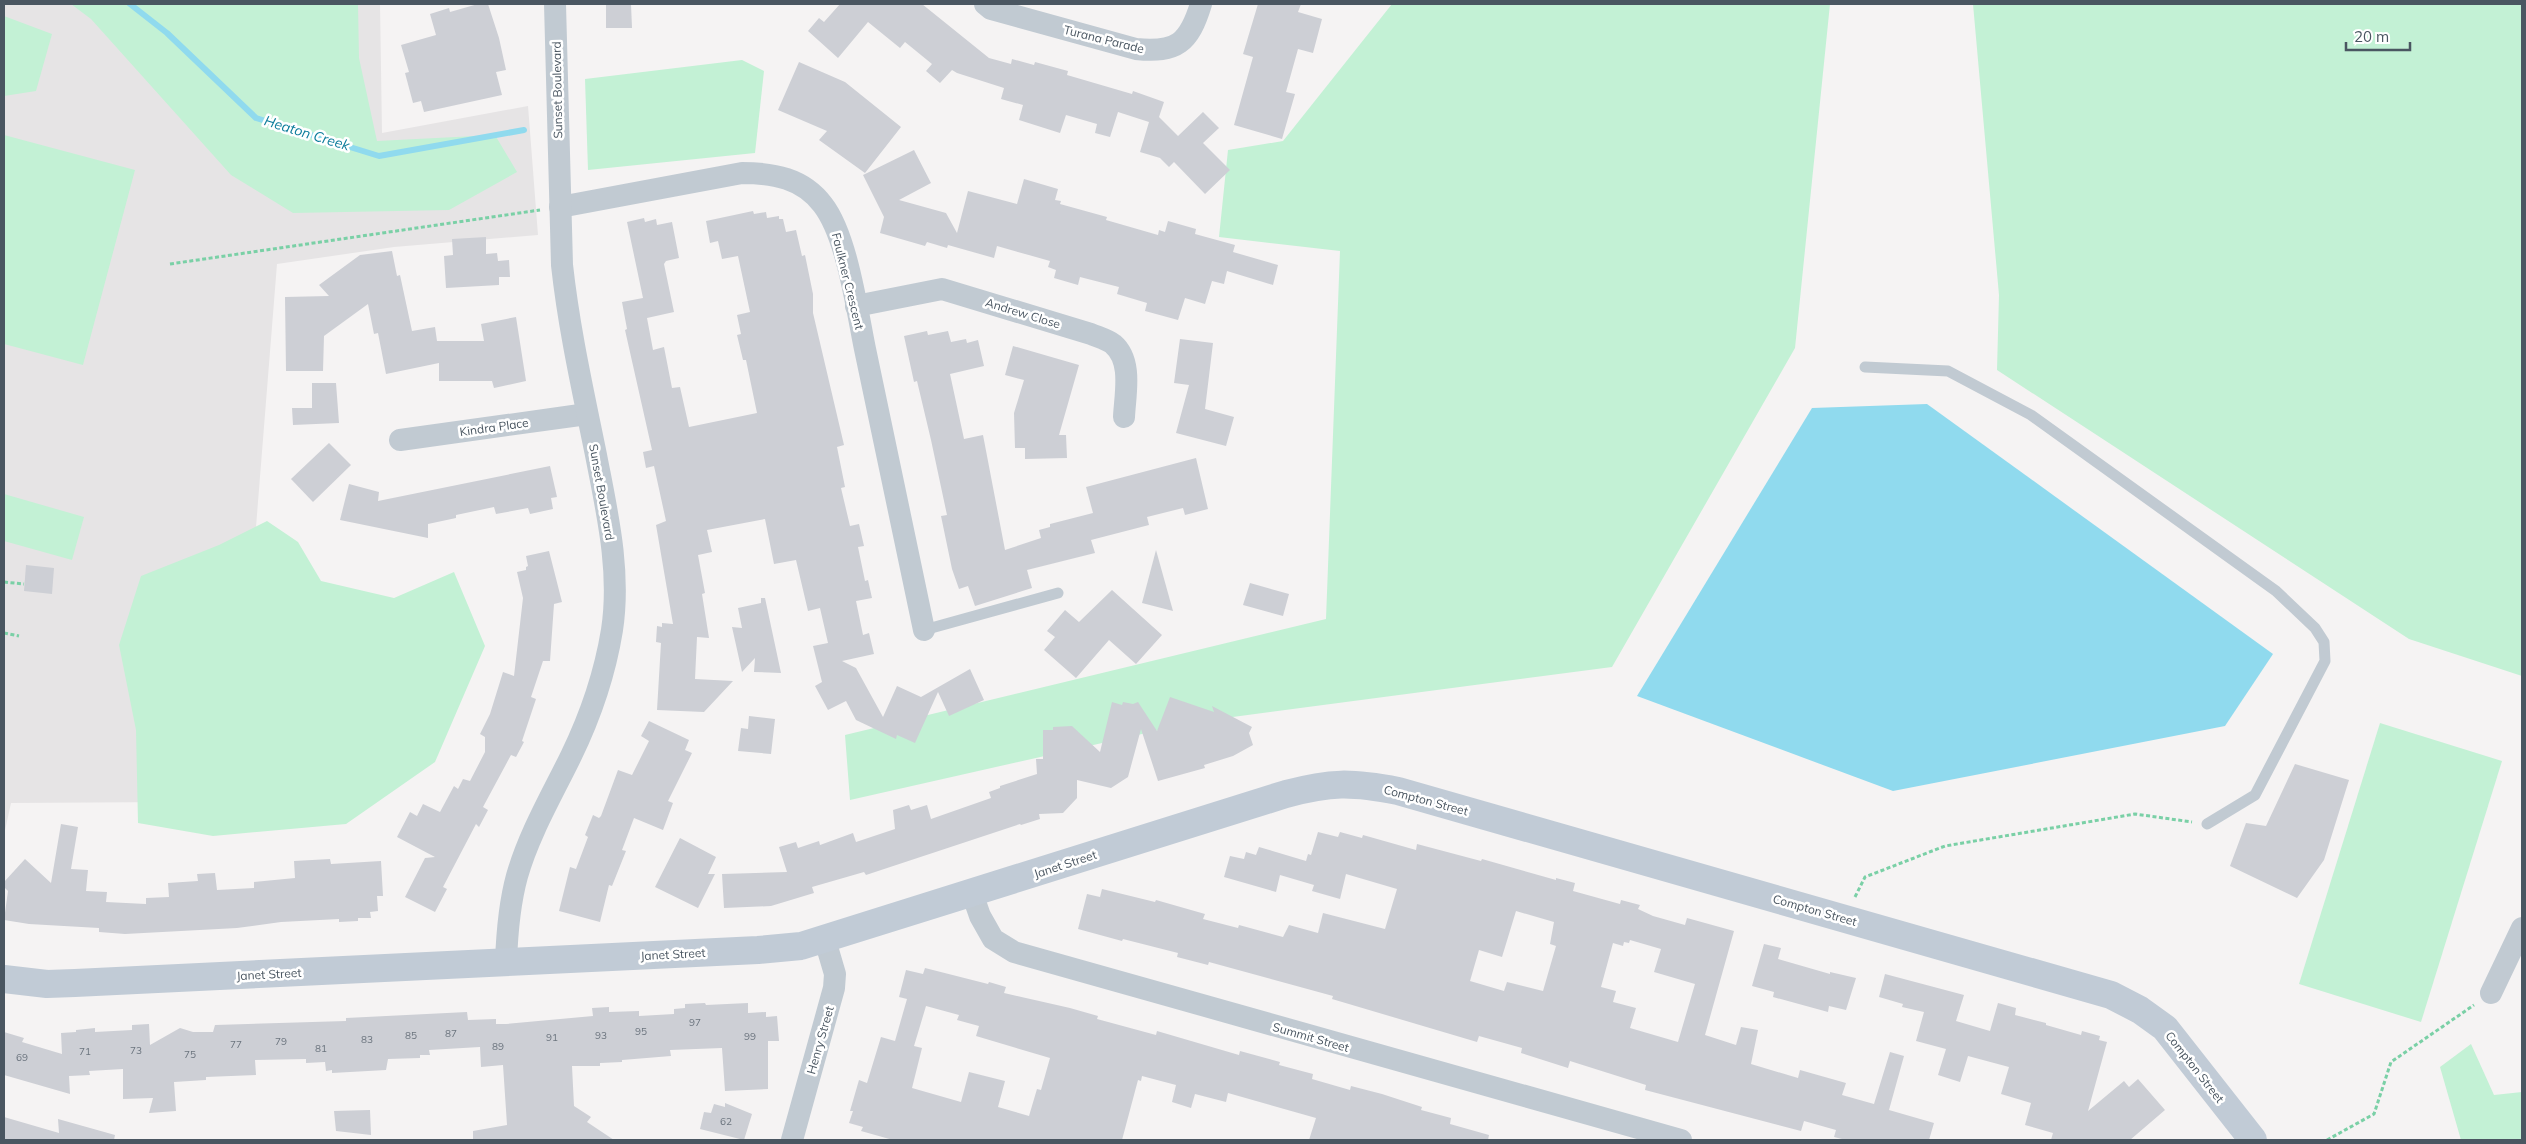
<svg xmlns="http://www.w3.org/2000/svg" width="2526" height="1144" font-family="Mulish,sans-serif">
	<rect width="100%" height="100%" fill="#f5f3f3"/>
	<polygon fill="#e6e4e5" points="4,4 380,4 382,133 528,106 538,235 394,247 277,264 252,577 353,801 11,803 4,835"/>
	<g fill="#c3f1d5">
		<polygon points="71,4 358,4 359,58 377,141 495,135 517,172 449,210 293,213 231,175 91,19"/>
		<polygon points="1392,4 1830,4 1795,348 1612,667 1195,722 850,800 845,735 1326,619 1340,251 1219,237 1228,150 1283,141"/>
		<polygon points="1973,4 2522,4 2522,676 2409,639 1997,370 1999,295"/>
		<polygon points="4,16 52,34 36,91 4,96"/>
		<polygon points="742,60 764,71 755,153 588,170 585,79"/>
		<polygon points="4,135 135,170 83,365 4,344"/>
		<polygon points="4,494 84,517 72,560 4,541"/>
		<polygon points="267,521 298,542 321,581 394,598 454,572 485,646 435,762 346,824 213,836 138,823 136,730 119,645 141,576 219,545"/>
		<polygon points="2380,723 2502,761 2421,1022 2299,984"/>
		<polygon points="2471,1044 2494,1095 2522,1092 2522,1140 2461,1140 2440,1067"/>
	</g>
	<polygon fill="#90daee" points="1927,404 2273,654 2225,726 1893,791 1637,696 1812,408"/>
	<g fill="none" stroke-linecap="round" stroke-linejoin="round">
		<polyline stroke="#90daee" stroke-width="6" points="130,4 167,33 256,118 379,156 524,130"/>
	</g>
	<g fill="#cdcfd5" fill-rule="evenodd">
		<polygon points="478,4 488,4 499,38 506,70 496,72 502,95 424,112 421,101 413,103 405,73 409,72 401,45 436,35 430,14 449,8 450,12"/>
		<polygon points="606,4 631,4 632,28 606,28"/>
		<polygon points="840,4 922,4 989,58 1011,64 1012,59 1034,65 1035,62 1068,71 1067,75 1132,94 1133,91 1164,102 1159,117 1178,136 1203,112 1219,128 1203,143 1230,170 1205,194 1174,162 1169,167 1160,158 1140,152 1149,122 1118,112 1110,137 1095,133 1097,124 1066,115 1060,133 1019,120 1023,105 1001,99 1004,88 957,73 952,70 940,83 926,71 932,64 905,42 900,48 868,22 838,58 808,31 819,18 824,22"/>
		<polygon points="1258,4 1301,4 1298,12 1322,19 1313,53 1298,49 1286,92 1295,94 1282,139 1234,125 1253,57 1243,54"/>
		<polygon points="799,62 845,82 901,127 865,173 819,140 827,131 778,110"/>
		<polygon points="914,150 931,183 899,200 946,213 957,233 968,191 1017,204 1024,179 1058,189 1055,200 1061,201 1060,204 1107,217 1106,220 1158,235 1159,230 1165,232 1168,221 1196,229 1195,234 1235,245 1233,252 1278,265 1273,285 1227,271 1224,284 1212,281 1205,304 1185,298 1178,320 1145,311 1147,303 1117,294 1119,287 1080,277 1078,285 1054,278 1056,270 1048,267 1050,261 997,246 994,258 948,245 947,248 927,242 925,246 880,233 884,217 863,175"/>
		<polygon points="753,211 754,214 766,212 767,218 779,216 779,219 783,219 786,232 796,230 802,256 805,255 813,294 813,313 844,445 837,447 845,487 841,488 850,526 859,524 864,546 858,547 865,581 868,580 872,598 856,601 863,635 869,633 874,654 842,661 856,668 883,717 897,686 921,697 970,669 984,700 949,716 938,692 915,743 897,735 896,739 856,720 846,701 828,710 815,686 822,682 813,646 828,643 820,608 808,611 796,560 774,564 765,519 707,530 712,552 698,555 705,593 702,594 709,638 697,637 695,679 733,681 704,712 657,710 661,643 656,642 657,626 662,627 662,623 673,624 656,525 666,521 654,466 646,468 643,452 652,450 625,330 627,329 622,302 643,298 627,222 644,218 645,222 656,219 657,225 672,222 679,258 666,261 664,264 674,312 647,318 653,350 664,347 672,388 680,387 689,427 757,413 746,360 743,360 737,335 741,334 737,315 750,312 738,256 722,259 718,241 710,243 706,221"/>
		<polygon points="486,237 486,254 497,253 498,261 509,260 510,277 499,277 499,285 446,288 444,256 453,255 452,239"/>
		<polygon points="392,251 397,276 400,275 412,331 435,327 437,341 484,341 481,324 516,317 526,381 494,388 492,381 439,381 439,363 386,374 378,333 374,334 368,304 324,336 323,371 286,371 285,297 329,296 319,285 360,255"/>
		<polygon points="927,331 928,335 948,331 951,342 966,339 967,343 978,340 984,366 950,374 964,439 983,435 1005,550 1041,538 1039,530 1050,527 1050,524 1093,513 1086,487 1196,458 1208,509 1185,515 1183,508 1147,517 1149,525 1091,540 1095,553 1027,570 1032,588 975,606 968,586 959,589 952,569 941,516 947,515 931,440 917,381 914,382 904,336"/>
		<polygon points="1180,339 1213,343 1205,409 1234,417 1226,446 1176,433 1189,385 1174,383"/>
		<polygon points="1013,346 1079,365 1059,435 1066,435 1067,458 1025,459 1025,448 1015,448 1014,413 1024,380 1005,375"/>
		<polygon points="312,383 336,383 339,423 293,425 292,408 312,408"/>
		<polygon points="329,443 351,465 313,502 291,479"/>
		<polygon points="550,466 557,497 551,498 553,509 530,514 528,508 496,514 494,507 456,515 456,518 428,524 428,538 340,520 349,484 379,492 378,501"/>
		<polygon points="1156,550 1173,611 1142,603"/>
		<polygon points="549,551 562,602 554,604 550,661 543,661 531,697 536,699 522,741 524,742 516,757 511,755 483,807 488,810 479,827 476,824 443,887 447,889 435,912 405,897 425,858 435,857 397,837 410,812 417,816 423,804 440,812 454,786 458,789 463,779 470,781 485,752 485,737 480,734 490,714 503,672 514,676 523,598 517,572 526,570 526,567 528,566 526,556"/>
		<polygon points="26,565 54,568 52,594 24,591"/>
		<polygon points="1250,583 1289,594 1283,616 1243,605"/>
		<polygon points="1112,590 1162,635 1136,664 1109,640 1076,678 1044,650 1055,637 1047,631 1065,610 1079,622"/>
		<polygon points="761,598 765,598 781,673 754,672 755,658 742,672 732,627 742,628 738,608 761,603"/>
		<polygon points="1170,697 1214,712 1212,706 1252,727 1249,733 1253,745 1233,756 1204,765 1205,768 1158,781 1141,729 1128,777 1111,788 1077,780 1077,798 1063,813 1039,814 1040,819 1021,825 1020,824 866,875 864,872 812,887 814,893 771,906 724,908 722,874 787,872 779,847 796,842 798,848 819,841 820,845 853,833 856,842 895,829 893,810 909,805 911,810 927,805 931,819 991,798 989,792 1000,788 1000,786 1037,774 1036,759 1043,759 1043,730 1053,730 1053,727 1072,726 1100,752 1112,702 1122,705 1123,702 1133,704 1138,702 1157,731"/>
		<polygon points="749,716 775,719 771,754 738,751 741,728 748,729"/>
		<polygon points="649,721 689,740 685,750 692,753 668,801 673,803 663,830 634,818 622,850 626,851 612,886 609,885 600,922 559,911 570,867 576,869 588,837 585,835 593,815 599,818 601,816 618,770 632,775 649,741 641,736"/>
		<polygon points="2295,764 2349,780 2324,860 2297,898 2230,866 2246,823 2266,826"/>
		<polygon points="61,824 78,827 71,869 88,870 86,891 107,892 106,902 146,904 146,898 169,897 168,883 198,881 197,874 215,873 217,890 254,888 254,882 295,878 294,861 330,859 331,864 381,861 383,896 377,896 378,911 370,912 371,918 358,918 358,921 339,922 339,919 281,922 237,928 125,934 99,932 99,928 29,924 4,920 8,891 4,887 4,882 25,859 51,883"/>
		<path d="M1318 832 1338 837 1340 832 1362 838 1363 835 1416 850 1417 844 1481 861 1482 859 1556 880V878L1575 883 1573 891 1620 904 1621 900 1640 905 1638 909 1653 916 1685 925 1687 918 1734 931 1705 1035 1736 1045 1741 1027 1758 1030 1751 1064 1798 1078 1800 1070 1846 1083 1842 1095 1874 1104 1890 1052 1904 1056 1889 1110 1934 1123 1929 1140H1846L1834 1137 1836 1130 1804 1121 1801 1131 1645 1090 1646 1085 1570 1061 1568 1068 1521 1053 1522 1048 1479 1036 1477 1042 1332 999 1333 996 1209 962 1208 965 1177 957 1178 953 1123 939 1122 941 1078 929 1087 894 1100 897 1102 889 1155 902 1156 900 1205 914 1203 919 1238 928 1239 925 1283 937 1289 925 1318 933 1323 913 1385 929 1397 889 1346 874 1340 899 1312 891 1314 885 1280 875 1276 892 1224 877 1230 856 1244 859 1246 852 1256 855 1259 847 1306 861 1308 854 1311 855ZM1516 911 1554 922 1550 944 1556 946 1543 991 1507 982 1504 991 1470 981 1479 950 1502 957ZM1630 940 1661 949 1654 972 1695 984 1678 1042 1630 1028 1636 1008 1613 1002 1616 991 1601 987 1613 943 1623 946 1624 942 1629 943Z"/>
		<polygon points="680,838 716,857 708,874 715,874 698,908 655,887"/>
		<polygon points="1764,944 1781,948 1778,959 1830,974 1830,972 1856,978 1846,1010 1829,1006 1828,1012 1773,997 1774,992 1752,986"/>
		<path d="M925 968 988 984 989 982 1006 987 1004 993 1070 1008 1098 1016 1097 1019 1156 1035 1157 1031 1239 1055 1240 1051 1280 1062 1279 1065 1313 1074 1312 1079 1350 1090 1351 1086 1382 1094 1422 1107 1421 1110 1451 1118 1450 1124 1489 1135 1488 1140H1309L1316 1118 1228 1093 1226 1102 1195 1094 1191 1108 1172 1102 1176 1085 1142 1076 1141 1081 1138 1080 1122 1140H893L861 1131 863 1127 849 1123 853 1111H850L859 1080 867 1083 881 1037 895 1041 907 999 899 997 906 970 923 974ZM926 1006 959 1015 957 1020 979 1026 976 1036 1050 1058 1041 1090 1037 1089 1029 1116 998 1107 1005 1081 969 1072 961 1102 912 1088 922 1048 914 1046Z"/>
		<polygon points="1885,974 1964,995 1956,1021 1990,1031 1998,1003 2016,1008 2015,1015 2046,1023 2046,1025 2081,1035 2082,1031 2100,1036 2099,1040 2107,1042 2088,1111 2124,1081 2129,1087 2138,1079 2165,1110 2130,1140 2051,1140 2053,1133 2025,1125 2031,1103 2001,1094 2009,1067 1968,1056 1960,1082 1938,1075 1946,1049 1916,1041 1924,1012 1902,1007 1903,1004 1879,997"/>
		<polygon points="705,1003 706,1005 748,1003 748,1013 766,1012 766,1017 777,1016 779,1041 768,1041 768,1089 725,1091 722,1048 670,1050 671,1056 622,1060 622,1062 600,1063 600,1066 572,1066 574,1106 591,1117 587,1122 614,1140 473,1140 473,1131 507,1125 503,1065 481,1067 480,1047 429,1050 430,1055 420,1055 420,1058 388,1059 386,1070 332,1073 332,1070 326,1071 325,1062 306,1063 306,1059 255,1060 256,1075 206,1077 206,1080 174,1082 176,1111 149,1113 153,1098 123,1099 123,1069 89,1071 90,1075 69,1076 70,1094 4,1075 4,1032 24,1038 22,1042 62,1054 61,1033 76,1032 76,1030 95,1028 95,1032 132,1030 132,1025 149,1024 150,1045 180,1028 193,1032 213,1032 215,1025 346,1021 346,1018 467,1012 468,1020 496,1019 496,1024 506,1024 593,1016 592,1008 609,1007 609,1012 639,1011 639,1016 674,1014 674,1009 685,1008 685,1004"/>
		<polygon points="725,1103 752,1114 744,1140 700,1129 704,1112 711,1113 714,1104 725,1107"/>
		<polygon points="370,1110 371,1135 336,1131 334,1111"/>
		<polygon points="4,1117 59,1133 58,1119 115,1135 114,1140 4,1140"/>
	</g>
	<g fill="none" stroke-linecap="round" stroke-linejoin="round">
		<g stroke="#7ad0a6" stroke-width="3" stroke-dasharray="4 2.5" stroke-linecap="butt">
			<polyline points="170,264 540,210"/>
			<polyline points="4,582 24,584"/>
			<polyline points="4,633 19,636"/>
			<polyline points="1855,897 1865,877 1945,846 2135,814 2192,822"/>
			<polyline points="2327,1140 2374,1114 2391,1062 2474,1005"/>
		</g>
		<g stroke="#c1cad2" stroke-width="11">
			<polyline points="1865,367 1948,371 2031,415 2276,591 2315,628 2324,642 2325,661 2255,795 2207,824"/>
			<polyline points="924,630 1058,593"/>
		</g>
		<g stroke="#c1cad2" stroke-width="22">
			<path d="M985 4 991 9 1136 49C1177 53 1189 43 1201 4"/>
			<path d="M560 207 742 173C773 173 803 178 823 205 847 236 857 310 865 349 885 443 905 537 924 630"/>
			<path d="M856 306 942 289 1091 334C1098 337 1108 340 1113 344 1133 361 1125 394 1124 417"/>
			<polyline points="400,440 587,414"/>
			<polyline points="972,893 980,916 993,939 1014,952 1681,1140"/>
			<path d="M506 962C507 933 509 905 517 876 529 834 552 795 571 756 590 717 605 673 612 630 621 571 607 512 596 455 583 391 569 329 562 265L555 4"/>
			<polyline points="2491,993 2522,928"/>
			<polyline points="792,1140 834,988 835,974 825,940"/>
		</g>
		<path stroke="#c1cbd6" stroke-width="28" d="M4 979 47 984 75 983 758 950 801 946 1286 794C1331 782 1351 782 1398 791L2111 995 2140 1010 2165 1028 2253 1140"/>
	</g>
	<g text-anchor="middle" dominant-baseline="central" stroke-width="5" stroke-linejoin="round" paint-order="stroke">
		<g font-size="10" fill="#6b747e">
			<text x="695" y="1022">97</text>
			<text x="641" y="1031">95</text>
			<text x="451" y="1033">87</text>
			<text x="411" y="1035">85</text>
			<text x="601" y="1035">93</text>
			<text x="750" y="1036">99</text>
			<text x="552" y="1037">91</text>
			<text x="367" y="1039">83</text>
			<text x="281" y="1041">79</text>
			<text x="236" y="1044">77</text>
			<text x="498" y="1046">89</text>
			<text x="321" y="1048">81</text>
			<text x="136" y="1050">73</text>
			<text x="85" y="1051">71</text>
			<text x="190" y="1054">75</text>
			<text x="22" y="1057">69</text>
			<text x="726" y="1121">62</text>
		</g>
		<g font-size="12" fill="#4a5661" stroke="#fff">
			<text transform="translate(1104 39) rotate(14)">Turana Parade</text>
			<text transform="translate(557 90) rotate(-91)">Sunset Boulevard</text>
			<text transform="translate(848 281) rotate(76)">Faulkner Crescent</text>
			<text transform="translate(1023 313) rotate(17)">Andrew Close</text>
			<text transform="translate(494 427) rotate(-8)">Kindra Place</text>
			<text transform="translate(602 492) rotate(80)">Sunset Boulevard</text>
			<text transform="translate(1426 800) rotate(15)">Compton Street</text>
			<text transform="translate(1065 864) rotate(-18)">Janet Street</text>
			<text transform="translate(1815 910) rotate(16)">Compton Street</text>
			<text transform="translate(673 954) rotate(-3)">Janet Street</text>
			<text transform="translate(269 974) rotate(-3)">Janet Street</text>
			<text transform="translate(1311 1037) rotate(16)">Summit Street</text>
			<text transform="translate(820 1040) rotate(-74)">Henry Street</text>
			<text transform="translate(2195 1067) rotate(52)">Compton Street</text>
		</g>
		<g font-size="14" font-style="italic" fill="#0c7c9b" stroke="#fff">
			<text transform="translate(307 133) rotate(17)">Heaton Creek</text>
		</g>
	</g>
	<rect width="2526" height="1144" fill="none" stroke="#4a5661" stroke-width="10"/>
	<path d="M2346 42v8h64v-8" fill="none" stroke="#4a5661" stroke-width="2.5"/>
	<text x="2354" y="42" font-size="15" fill="#4a5661" stroke="#ffffff" stroke-width="4" paint-order="stroke">20 m</text>
</svg>
